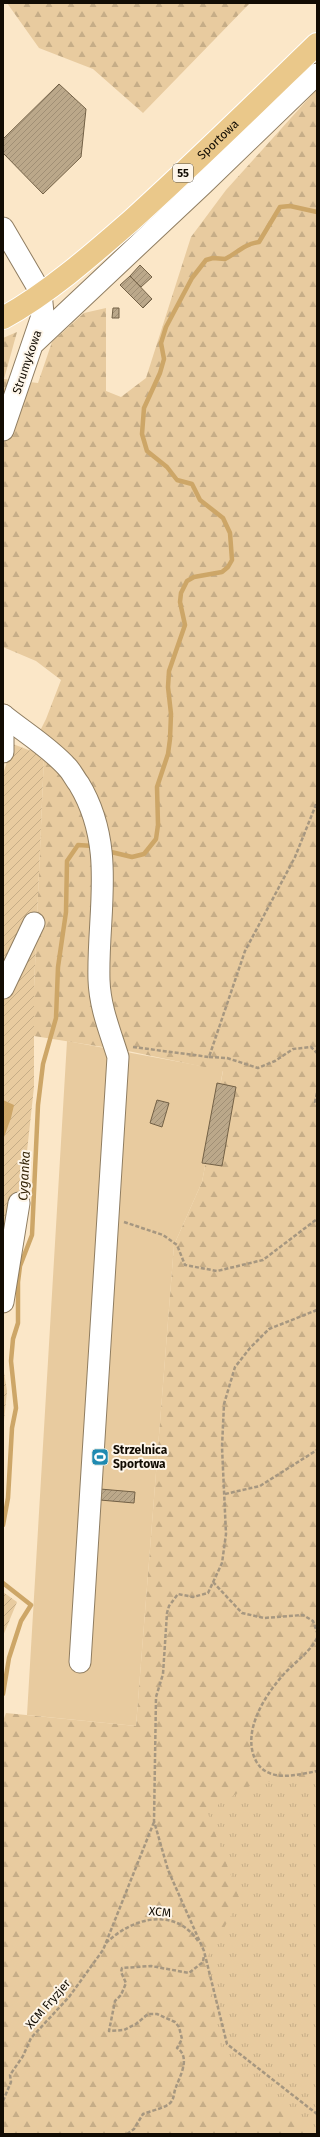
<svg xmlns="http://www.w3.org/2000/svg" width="320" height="2137" font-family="'Fira Sans',sans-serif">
	<defs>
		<pattern id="forest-firs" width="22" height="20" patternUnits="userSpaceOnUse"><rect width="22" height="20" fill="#e8cb9f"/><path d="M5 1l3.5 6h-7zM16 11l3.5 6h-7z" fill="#c6ad87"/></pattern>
		<pattern id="park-tufts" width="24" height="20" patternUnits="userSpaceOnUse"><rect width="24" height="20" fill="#e8cb9f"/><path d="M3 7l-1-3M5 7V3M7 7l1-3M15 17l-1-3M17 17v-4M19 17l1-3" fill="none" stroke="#c6ad87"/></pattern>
		<pattern id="garden-furrows" width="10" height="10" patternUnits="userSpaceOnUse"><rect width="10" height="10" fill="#e8cb9f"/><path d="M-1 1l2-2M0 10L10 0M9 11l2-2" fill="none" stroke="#c6ad87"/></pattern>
		<pattern id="building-hatch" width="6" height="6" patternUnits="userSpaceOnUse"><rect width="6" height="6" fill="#bba88a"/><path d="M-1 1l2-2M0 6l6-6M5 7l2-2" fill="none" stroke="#a08f75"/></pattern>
	</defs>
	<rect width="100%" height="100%" fill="#fbe7c8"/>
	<polygon fill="#e8cb9f" points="67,1041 223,1070 202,1182 174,1245 136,1726 27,1715"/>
	<g fill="url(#forest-firs)">
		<polygon points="7,3 250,3 143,113 93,69 39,48"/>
		<polygon points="317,89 317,2134 3,2134 3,1721 6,1713 136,1726 174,1245 202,1182 223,1071 128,1051 34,1036 34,989 44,756 30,751 46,719 61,680 36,661 3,647 3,338 17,332 4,379 38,383 52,342 84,313 106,308 106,391 121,397 146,378 191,237 226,190"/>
	</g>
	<polygon fill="url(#park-tufts)" points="317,1780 317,2134 308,2134 222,2053 205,1961 240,1900 207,1811 257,1782"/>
	<g fill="url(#garden-furrows)">
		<polygon points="13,744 44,756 34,989 34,1087 19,1225 3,1319 3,774"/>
		<polygon points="3,1366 7,1391 3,1431"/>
		<polygon points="3,1592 17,1602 3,1636"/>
	</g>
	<polygon fill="#cda667" points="3,1100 14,1105 11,1118 3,1140"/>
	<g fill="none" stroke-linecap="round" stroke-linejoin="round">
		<g stroke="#cda667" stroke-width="4.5">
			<path d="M107 851 132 857 144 854 156 839 158 825 157 787 168 754 170 739 171 714 168 687 169 671 185 625 180 602 181 593 187 581 194 577 222 572 228 567 232 560 230 533 223 518 200 500 192 484 177 480 167 467 147 451 142 434 144 408 160 373 164 359 161 343 166 327 192 278 206 260 213 258 225 259C237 253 244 244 259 242L280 207 290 206 317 212"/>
			<polyline points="3,1525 8,1498 12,1428 16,1408 11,1361 13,1339 18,1323 18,1282 20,1266 32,1235 38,1105 43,1064 56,1018 58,967 66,912 67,861 78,845 93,846"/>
			<polyline points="3,1583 31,1605 21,1621 9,1658 3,1694"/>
		</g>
	</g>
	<g fill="url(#building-hatch)" stroke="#736146">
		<polygon points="59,84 86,109 81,157 43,194 3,153 3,139"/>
		<polygon points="140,265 152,277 141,287 130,276"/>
		<polygon points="130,276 152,299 143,308 120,285"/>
		<polygon points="113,308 119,308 119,318 112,318"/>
		<polygon points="217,1083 236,1087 222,1166 202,1163"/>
		<polygon points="157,1100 169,1103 162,1127 150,1123"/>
		<polygon points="100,1489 135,1492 134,1503 100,1500"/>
	</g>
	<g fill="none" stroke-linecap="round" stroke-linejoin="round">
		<defs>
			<g id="minor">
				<polyline points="3,228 41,293 43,313 3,430"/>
				<polyline points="35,342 203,184 317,74"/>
				<path d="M3 715C24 732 49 747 67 767 72 772 75 779 79 784 117 847 97 913 99 980 100 1008 110 1031 118 1057L80 1662"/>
				<polyline points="3,752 3,715"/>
				<polyline points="3,988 34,923"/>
				<polyline points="3,1302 19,1203"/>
			</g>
			<g id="major">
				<path id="s1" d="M3 318C49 293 94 253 133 219 196 162 256 103 317 44"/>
			</g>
		</defs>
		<use href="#minor" stroke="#8f7d61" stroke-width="23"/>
		<use href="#major" stroke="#fff" stroke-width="24"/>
		<g stroke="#a69780" stroke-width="2.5" stroke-dasharray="4 2" stroke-linecap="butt">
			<polyline points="133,1047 209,1057 245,951 295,857 317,802"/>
			<polyline points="209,1057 227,1058 258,1068 275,1061 293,1049 311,1047 317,1053"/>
			<polyline points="317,1093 315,1102 317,1105"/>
			<polyline points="124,1222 163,1235 177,1245 185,1265 217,1271 263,1260 317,1219"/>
			<polyline points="317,1310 269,1329 250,1348 235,1367 224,1404 222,1447 226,1534 222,1563 208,1593 193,1597 178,1594 169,1606 167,1613 163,1674 156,1697 154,1821 168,1870 204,1951 227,2044 317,2114"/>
			<polyline points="225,1494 260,1486 317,1450"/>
			<polyline points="213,1582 242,1613 264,1618 303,1615 313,1621 317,1632"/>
			<path d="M317 1638C309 1653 296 1661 284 1674 265 1695 241 1732 256 1761 268 1783 297 1775 317 1771"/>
			<path d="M106 1943C132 1918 174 1906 198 1941"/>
			<polyline points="3,2101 11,2082 10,2075 23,2056 31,2038 69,1997 103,1950 154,1822"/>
			<path d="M127 2134 134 2129 143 2114C150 2111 162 2109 169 2104 175 2099 173 2094 176 2087 180 2076 191 2057 177 2048L182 2039 179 2027 175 2022 157 2014H148L136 2024 124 2030 109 2031 115 2001 121 1995 126 1983 121 1972 122 1968 151 1966 189 1973 203 1962 204 1955"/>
		</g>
		<use href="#minor" stroke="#fff" stroke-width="21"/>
		<use href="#major" stroke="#eac88a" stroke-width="22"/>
	</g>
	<defs>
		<symbol id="stadium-square" viewBox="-11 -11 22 22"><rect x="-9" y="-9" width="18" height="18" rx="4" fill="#1f8ab1" stroke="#fef6ea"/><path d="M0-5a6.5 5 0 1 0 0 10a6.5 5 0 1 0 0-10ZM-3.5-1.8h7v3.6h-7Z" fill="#fff"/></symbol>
	</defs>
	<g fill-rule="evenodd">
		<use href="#stadium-square" x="90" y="1447" width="20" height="20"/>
	</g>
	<g text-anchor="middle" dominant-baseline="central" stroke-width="4" stroke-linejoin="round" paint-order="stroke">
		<rect fill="#fef6ea" stroke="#595248" stroke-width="1" x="173" y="164" width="20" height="18" rx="3"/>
		<g font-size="11" font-weight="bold" fill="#120c03">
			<text x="183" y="173">55</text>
		</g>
		<g font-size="12" fill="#120c03" stroke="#fef6ea">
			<text stroke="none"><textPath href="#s1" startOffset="280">Sportowa</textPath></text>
			<text transform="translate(27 362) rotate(-71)">Strumykowa</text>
			<text transform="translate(160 1912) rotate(5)">XCM</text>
			<text transform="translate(48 2004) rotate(-49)">XCM Fryzjer</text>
		</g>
		<g font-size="12" font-weight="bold" fill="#120c03" stroke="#fef6ea" text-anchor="start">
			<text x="113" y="1450">Strzelnica<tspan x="113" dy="14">Sportowa</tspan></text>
		</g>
		<g font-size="13" font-style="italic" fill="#362608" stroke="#fef6ea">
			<text transform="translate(24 1176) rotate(-87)">Cyganka</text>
		</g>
	</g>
	<rect width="320" height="2137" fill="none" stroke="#120c03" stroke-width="8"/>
</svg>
